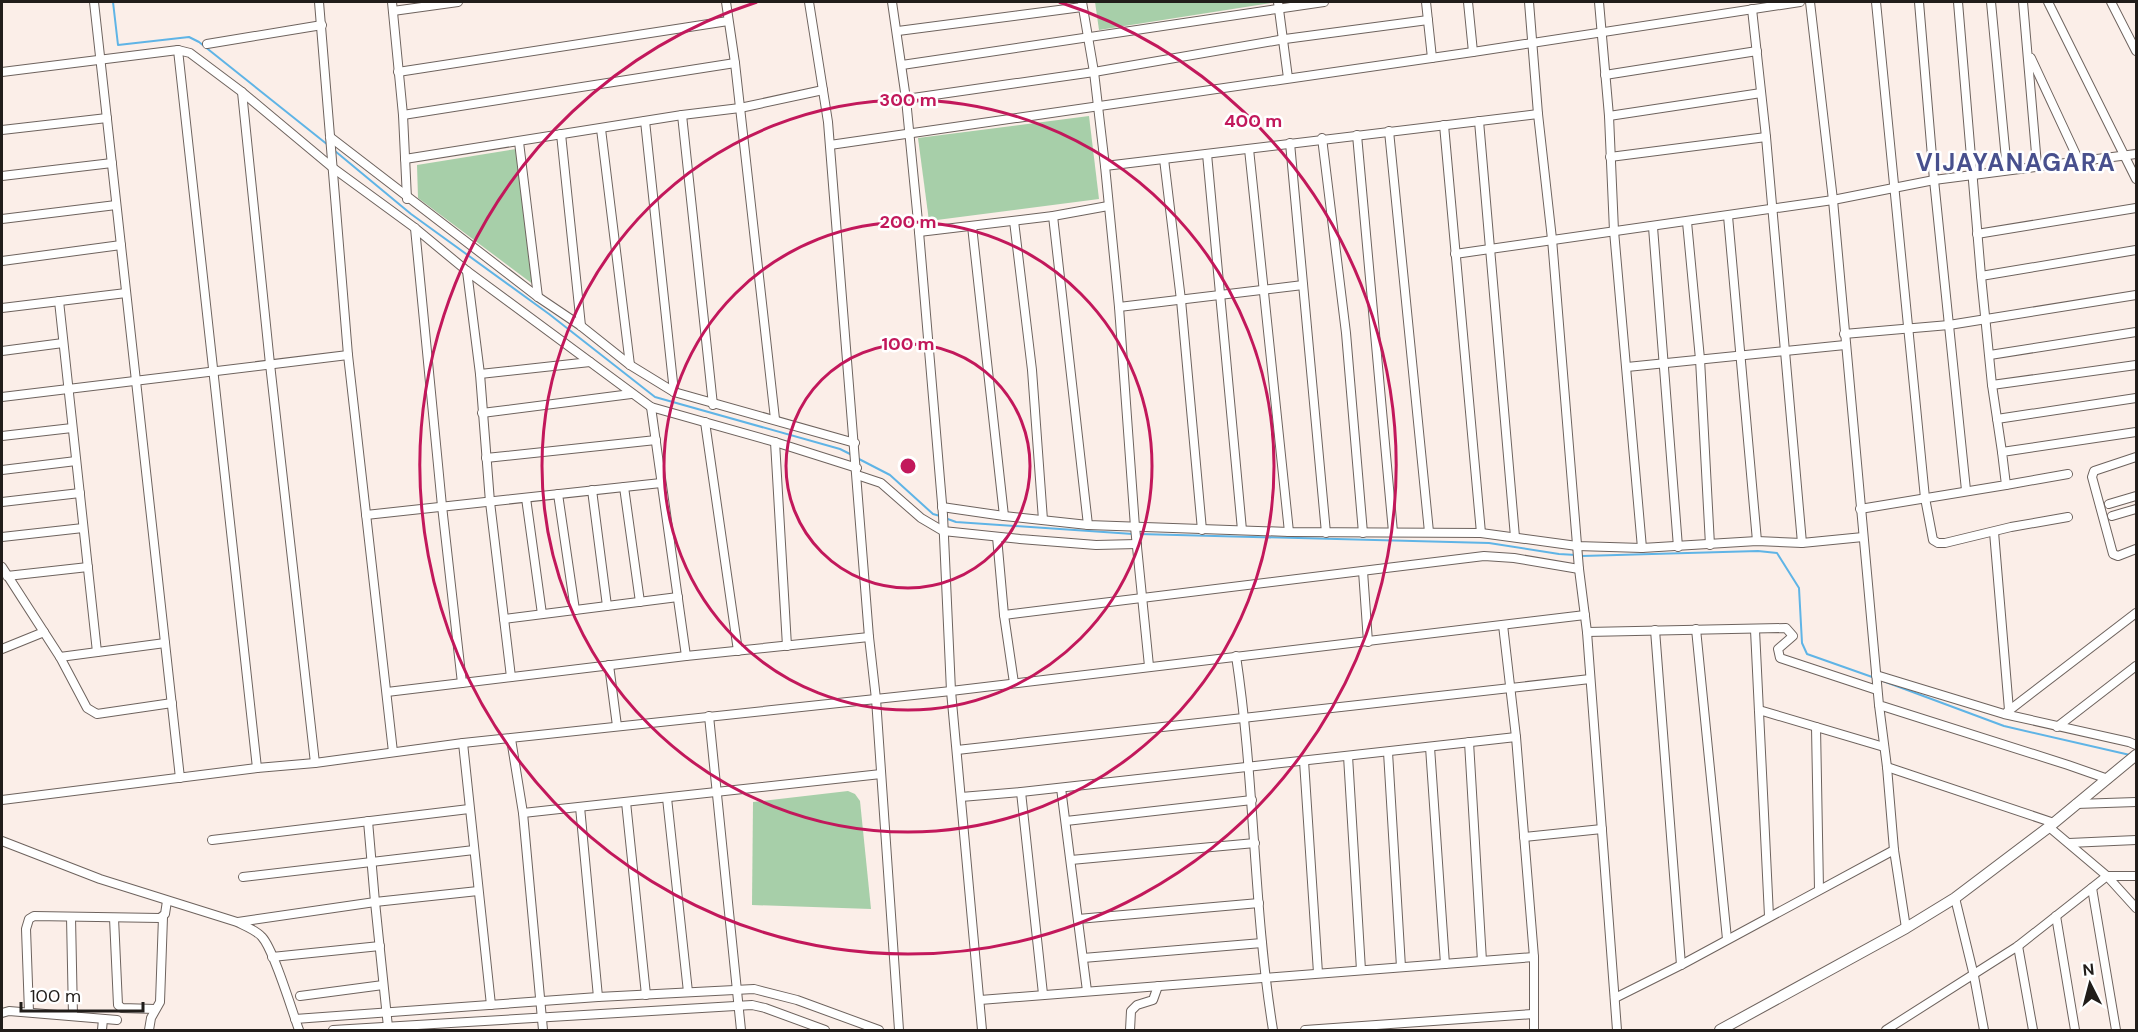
<svg xmlns="http://www.w3.org/2000/svg" width="2138" height="1032" font-family="'DM Sans',sans-serif">
	<rect width="100%" height="100%" fill="#fbeee8"/>
	<g fill="#a7cfa9">
		<polygon points="1095,2 1271,2 1271,3 1099,30"/>
		<polygon points="1089,116 1099,199 929,221 918,138"/>
		<polygon points="516,149 534,285 418,198 417,165"/>
		<polygon points="848,791 855,794 860,801 871,909 752,905 753,802"/>
	</g>
	<g fill="none" stroke-linecap="round" stroke-linejoin="round">
		<g stroke="#5fb4e6" stroke-width="2">
			<polyline points="113,2 118,45 189,37 199,42 328,145"/>
			<polyline points="335,151 411,214 549,314 655,397 840,449 852,455"/>
			<polyline points="857,458 890,475 933,514 940,516"/>
			<polyline points="945,518 956,522 1133,534"/>
			<polyline points="1139,534 1489,543 1559,554 1576,555"/>
			<polyline points="1582,556 1758,551 1777,553 1799,588 1802,643 1807,654 1875,678"/>
			<polyline points="1883,681 2004,726 2130,755"/>
		</g>
		<defs>
			<g id="street">
				<polyline points="94,2 180,778"/>
				<polyline points="319,2 348,355 393,752"/>
				<polyline points="392,2 403,115 407,199"/>
				<polyline points="726,2 735,63 775,419"/>
				<polyline points="809,2 828,122 869,637 876,699 899,1030"/>
				<polyline points="892,2 906,99 919,232 943,515 951,691 982,1030"/>
				<polyline points="1082,2 1094,72 1105,166 1119,307 1135,527 1149,666"/>
				<polyline points="1278,2 1288,78"/>
				<polyline points="1426,2 1432,58"/>
				<polyline points="1468,2 1473,52"/>
				<polyline points="1529,2 1538,114 1552,239 1579,569 1587,632 1617,1030"/>
				<polyline points="1599,2 1609,116 1614,231 1642,548"/>
				<polyline points="1810,2 1833,200 1879,705 2068,765 2108,779"/>
				<polyline points="1876,2 1925,498 1933,540 1938,543 1945,543 2011,527 2068,517"/>
				<polyline points="1919,2 1934,180 1966,490"/>
				<polyline points="1958,2 1981,276 1992,385 2002,452"/>
				<polyline points="1991,2 2007,170"/>
				<polyline points="2023,2 2037,165"/>
				<polyline points="2048,2 2136,179"/>
				<polyline points="2111,2 2136,51"/>
				<polyline points="1752,9 1766,137 1802,543"/>
				<polyline points="393,11 458,2"/>
				<polyline points="898,31 1082,7"/>
				<polyline points="207,44 322,25"/>
				<polyline points="178,50 257,768"/>
				<polyline points="2031,58 2079,161"/>
				<polyline points="902,65 1324,2"/>
				<polyline points="2,72 178,50 190,53 242,92 333,168 415,228 467,271 651,407 775,442 857,468"/>
				<polyline points="398,72 728,21"/>
				<polyline points="1605,75 1757,51"/>
				<polyline points="242,92 270,364 315,763"/>
				<polyline points="906,99 1094,72 1285,39 1428,20"/>
				<polyline points="403,115 735,63"/>
				<polyline points="682,115 713,405"/>
				<polyline points="1609,116 1761,93"/>
				<polyline points="645,121 674,392"/>
				<polyline points="1479,121 1515,537"/>
				<polyline points="1444,125 1481,533"/>
				<polyline points="601,129 630,365"/>
				<polyline points="2,130 107,118"/>
				<polyline points="1389,131 1429,532"/>
				<polyline points="561,134 581,326"/>
				<polyline points="1357,135 1393,532"/>
				<polyline points="330,137 538,297 581,326 630,365 674,392 855,443"/>
				<polyline points="1322,138 1346,333 1363,533"/>
				<polyline points="519,142 538,297"/>
				<polyline points="1290,143 1326,533"/>
				<polyline points="830,145 1473,52 1800,2"/>
				<polyline points="1249,149 1289,532"/>
				<polyline points="1207,154 1242,530"/>
				<polyline points="1610,157 1766,137"/>
				<polyline points="405,159 682,115 740,108 823,90"/>
				<polyline points="1164,159 1181,300 1202,530"/>
				<polyline points="1105,166 1538,114"/>
				<polyline points="2,176 112,163"/>
				<polyline points="1053,216 1088,525"/>
				<polyline points="1728,216 1757,541"/>
				<polyline points="2,219 116,205"/>
				<polyline points="1014,221 1032,370 1043,520"/>
				<polyline points="1687,222 1700,359 1710,545"/>
				<polyline points="972,226 1004,516"/>
				<polyline points="1653,227 1678,547"/>
				<polyline points="415,228 442,506 462,683"/>
				<polyline points="919,232 1053,216 1108,206"/>
				<polyline points="1977,234 2136,208"/>
				<polyline points="1455,254 1833,200 1934,180 2136,154"/>
				<polyline points="2,261 121,245"/>
				<polyline points="467,271 480,374 490,502 511,677"/>
				<polyline points="1981,276 2136,250"/>
				<polyline points="59,301 97,652"/>
				<polyline points="1119,307 1303,285"/>
				<polyline points="2,308 126,293"/>
				<polyline points="1844,334 1949,325 2136,295"/>
				<polyline points="2,351 63,343"/>
				<polyline points="1990,355 2136,332"/>
				<polyline points="1627,367 1845,345"/>
				<polyline points="480,374 590,362"/>
				<polyline points="1992,385 2136,365"/>
				<polyline points="2,397 348,355"/>
				<polyline points="651,407 686,656"/>
				<polyline points="482,413 631,394"/>
				<polyline points="1997,419 2136,398"/>
				<polyline points="705,422 738,651"/>
				<polyline points="2,436 72,428"/>
				<polyline points="775,442 787,646"/>
				<polyline points="2136,457 2094,471 2092,477 2113,554 2118,556 2136,549"/>
				<polyline points="486,458 656,440"/>
				<polyline points="2,470 76,461"/>
				<polyline points="857,475 881,483 921,518 943,531 1020,539 1096,545 1137,544"/>
				<polyline points="2006,485 2068,474"/>
				<polyline points="624,487 640,602"/>
				<polyline points="592,490 607,606"/>
				<polyline points="558,494 575,610"/>
				<polyline points="526,498 542,614"/>
				<polyline points="2,502 80,493"/>
				<polyline points="2109,504 2136,496"/>
				<polyline points="942,507 1004,516 1088,525 1289,532 1481,533 1577,546 1642,548 1757,541 1802,543 1863,537"/>
				<polyline points="1860,509 2006,485 2002,452 2136,432"/>
				<polyline points="366,515 661,483"/>
				<polyline points="2112,516 2136,509"/>
				<polyline points="1994,532 2009,710"/>
				<polyline points="2,537 83,528"/>
				<polyline points="997,537 1004,615 1014,683"/>
				<polyline points="2,567 60,657 87,708 97,714 172,703"/>
				<polyline points="1363,571 1368,642"/>
				<polyline points="7,576 88,567"/>
				<polyline points="1004,615 1484,556 1514,558 1579,569"/>
				<polyline points="504,619 678,597"/>
				<polyline points="1503,625 1516,737 1534,957 1534,1030"/>
				<polyline points="1696,629 1727,939"/>
				<polyline points="1655,630 1681,965"/>
				<polyline points="1755,630 1769,916"/>
				<polyline points="1587,632 1786,628 1793,636 1778,649 1780,658 1877,690"/>
				<polyline points="2,649 44,632"/>
				<path d="M1236 656C1255 780 1253 907 1273 1030"/>
				<polyline points="60,657 165,643"/>
				<polyline points="609,665 617,726"/>
				<polyline points="1876,675 2004,714 2129,742 2136,745"/>
				<polyline points="387,692 686,656 869,637"/>
				<polyline points="1879,705 1887,767 1894,850 1906,928"/>
				<polyline points="1759,710 1884,747"/>
				<polyline points="2007,712 2136,613"/>
				<polyline points="709,716 741,1030"/>
				<polyline points="1816,727 1819,889"/>
				<polyline points="2057,727 2136,666"/>
				<polyline points="511,739 523,813 543,1030"/>
				<polyline points="1469,742 1482,961"/>
				<polyline points="463,743 491,1005"/>
				<polyline points="1430,747 1445,964"/>
				<polyline points="957,750 1590,679"/>
				<polyline points="1388,752 1401,967"/>
				<polyline points="1348,756 1361,970"/>
				<polyline points="1304,761 1318,973"/>
				<polyline points="1887,767 2054,823"/>
				<polyline points="1061,788 1087,991"/>
				<polyline points="1021,792 1043,994"/>
				<polyline points="961,797 1021,792 1516,737"/>
				<polyline points="667,798 688,992"/>
				<polyline points="2,800 257,768 315,763 463,743 951,691 1585,615"/>
				<polyline points="626,802 646,995"/>
				<polyline points="2076,804 2136,802"/>
				<polyline points="580,807 598,997"/>
				<polyline points="523,813 881,774"/>
				<polyline points="368,821 375,902 388,1027"/>
				<polyline points="1066,821 1252,800"/>
				<polyline points="2049,827 2107,876 2136,908"/>
				<polyline points="1524,837 1602,829"/>
				<polyline points="212,840 469,809"/>
				<path d="M2 841 100 879 237 922C245 926 256 930 262 937 274 950 292 1011 299 1030"/>
				<polyline points="2069,843 2136,840"/>
				<polyline points="1071,860 1255,843"/>
				<polyline points="243,877 474,850"/>
				<polyline points="2092,888 2116,1030"/>
				<polyline points="1955,898 1974,976 1984,1030"/>
				<polyline points="2056,916 2075,1030"/>
				<polyline points="71,917 73,1016"/>
				<polyline points="114,918 118,1005 122,1008 155,1009"/>
				<polyline points="1078,919 1259,903"/>
				<polyline points="238,922 375,902 478,891"/>
				<polyline points="2018,946 2033,1030"/>
				<polyline points="272,957 380,946"/>
				<polyline points="1083,958 1262,943"/>
				<polyline points="300,996 383,985"/>
				<polyline points="1615,998 1681,965 1894,850"/>
				<polyline points="980,1000 1534,957"/>
				<polyline points="29,1012 26,929 29,919 34,916 160,918 165,914 167,901"/>
				<polyline points="2,1013 9,1011 117,1020"/>
				<polyline points="295,1019 598,997 754,989 797,1000 879,1030"/>
				<polyline points="102,1030 103,1019"/>
				<polyline points="149,1030 151,1018 160,1002 163,917"/>
				<polyline points="333,1030 752,1005 765,1008 825,1030"/>
				<polyline points="1130,1030 1131,1011 1137,1005 1153,1000 1158,986"/>
				<polyline points="1305,1030 1533,1014"/>
				<polyline points="1886,1030 2018,946 2107,876 2136,876"/>
			</g>
			<polyline id="secondary" points="1720,1030 1906,928 1955,898 2049,827 2136,755"/>
		</defs>
		<use href="#street" stroke="#6e635e" stroke-width="10"/>
		<use href="#secondary" stroke="#6e635e" stroke-width="12"/>
		<use href="#street" stroke="#fff" stroke-width="8"/>
		<use href="#secondary" stroke="#fff" stroke-width="10"/>
	</g>
	<g fill="none" stroke="#c2185b" stroke-width="3">
		<circle cx="908" cy="466" r="122"/>
		<circle cx="908" cy="466" r="244"/>
		<circle cx="908" cy="466" r="366"/>
		<path d="M1059 2A488 488 0 1 1 757 2"/>
	</g>
	<g text-anchor="middle" dominant-baseline="central" stroke-width="5" stroke-linejoin="round" paint-order="stroke">
		<g font-size="24" font-weight="bold" letter-spacing="1.5" fill="#48508d" stroke="#fff">
			<text x="2016" y="162">VIJAYANAGARA</text>
		</g>
	</g>
	<circle cx="908" cy="466" r="9" fill="#c2185b" stroke="#fff" stroke-width="3"/>
	<g font-size="18" text-anchor="middle" font-weight="bold" fill="#c2185b" stroke="#fff" stroke-width="5" stroke-linejoin="round" paint-order="stroke">
		<text x="908" y="106">300 m</text>
		<text x="1253" y="127">400 m</text>
		<text x="908" y="228">200 m</text>
		<text x="908" y="350">100 m</text>
	</g>
	<rect width="2138" height="1032" fill="none" stroke="#211d1a" stroke-width="6"/>
	<g transform="translate(2090 984) rotate(354)" stroke="#ffffff" stroke-width="4.5" paint-order="stroke">
	<path d="M0-4.5L10 22L0 15L-10 22Z" fill="#211d1a"/>
	<text y="-9" font-size="16" font-weight="bold" text-anchor="middle" fill="#211d1a">N</text>
	</g>
	<path d="M21 1002v9h122v-9" fill="none" stroke="#211d1a" stroke-width="3"/>
	<text x="30" y="1002" font-size="18" fill="#211d1a" stroke="#ffffff" stroke-width="4.5" paint-order="stroke">100 m</text>
</svg>
